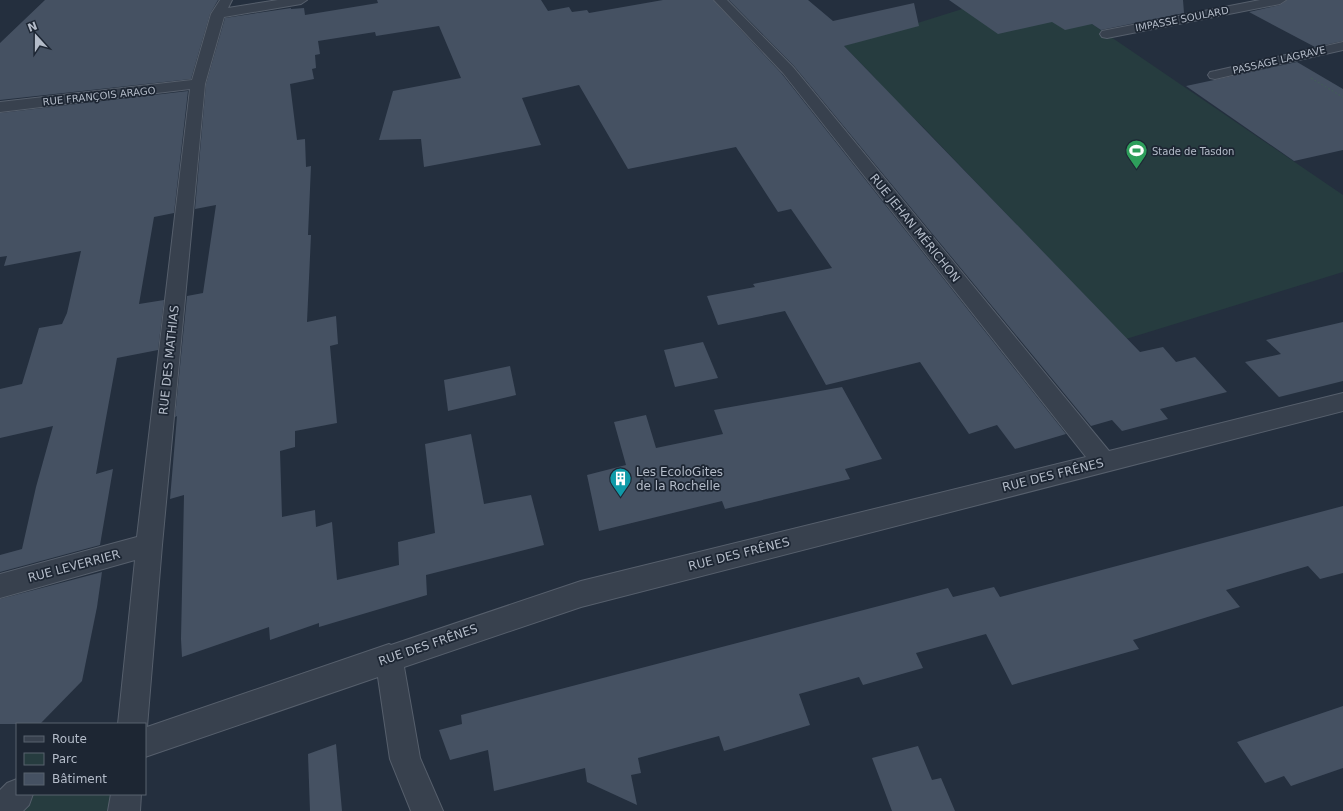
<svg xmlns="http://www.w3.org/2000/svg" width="1343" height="811" font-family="'DejaVu Sans',sans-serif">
	<rect width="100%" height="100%" fill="#242f3e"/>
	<g fill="#263c3f">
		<polygon points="991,0 1092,24 1343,195 1343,272 1126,339 923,127 894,99 868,82 877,80 844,46"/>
		<polygon points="18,794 126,794 124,811 2,811"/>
	</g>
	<g fill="#455162">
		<polygon points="45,0 218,0 210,14 191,79 0,100 0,43"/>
		<polygon points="377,0 541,0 548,11 569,7 572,12 587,10 589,13 663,0 713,0 782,74 1066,434 1015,449 997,425 969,434 920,362 826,385 785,311 718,325 707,296 755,287 753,284 832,268 791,209 778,212 736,147 628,169 579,85 522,98 541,145 424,167 421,139 379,140 393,91 461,78 439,26 376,36 375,32 318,41 320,54 315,55 316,68 312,69 314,79 290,84 297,140 305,139 306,167 311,166 308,235 311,235 307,322 336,316 338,344 330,346 337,423 295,431 295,447 280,451 282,517 315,510 316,527 332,522 337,580 399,565 398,542 435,533 425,444 471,434 484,504 531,495 544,545 426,575 427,595 319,627 319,623 270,640 269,627 182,657 181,639 184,495 170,499 177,416 175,417 187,296 203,293 216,205 195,209 206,84 225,18 291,8 291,9 304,8 305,15 378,3"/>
		<polygon points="729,0 808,0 833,21 914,3 919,26 844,46 1140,352 1163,347 1176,362 1195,357 1227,392 1160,409 1168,419 1122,431 1112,420 1091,426 794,66"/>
		<polygon points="949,0 1183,0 1184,13 1101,30 1092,24 1065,30 1052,22 998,34"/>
		<polygon points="1287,0 1343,0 1343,41 1315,47 1249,12 1280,5"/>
		<polygon points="1297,62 1343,89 1343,150 1294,161 1186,86"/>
		<polygon points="188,91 174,213 154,217 139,304 164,300 158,350 117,358 106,418 96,474 113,469 100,545 0,572 0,555 22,549 36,487 53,426 0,438 0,389 22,384 39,328 62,324 67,313 81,251 4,266 7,256 0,257 0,113"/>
		<polygon points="1343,322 1343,381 1279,397 1245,362 1281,354 1266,340"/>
		<polygon points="703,342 718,378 675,387 664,350"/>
		<polygon points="510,366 516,395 448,411 444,380"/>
		<polygon points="842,387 882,459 845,469 850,479 725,509 722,501 599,531 587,475 626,465 614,422 646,415 656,448 723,434 714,410"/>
		<polygon points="1343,506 1343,573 1320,579 1308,566 1226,590 1240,607 1133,640 1139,649 1012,685 986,634 916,653 923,668 863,685 859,677 799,694 810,725 724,751 719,736 638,758 641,773 631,775 637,805 587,782 585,768 494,791 488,750 450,760 439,730 462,724 461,715 948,588 953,597 994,587 1000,597"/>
		<polygon points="102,572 97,607 82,681 40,724 0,724 0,599"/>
		<polygon points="1343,706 1343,768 1291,786 1284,776 1265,783 1237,742"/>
		<polygon points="336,744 342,811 310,811 308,754"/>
		<polygon points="918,746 932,780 941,778 955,811 892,811 872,758"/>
	</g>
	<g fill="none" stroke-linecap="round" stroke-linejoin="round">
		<defs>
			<g id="minor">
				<polygon points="220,0 232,0 228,8 278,0 307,0 301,4 224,17 205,84 162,545 147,727 389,644 391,645 581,581 1086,457 783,73 714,0 727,0 793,67 1109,451 1343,393 1343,411 581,607 404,667 420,758 443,811 411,811 390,759 378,677 145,757 145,724 118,724 135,560 0,598 0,574 137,537 190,89 0,112 0,102 192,80 211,14"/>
				<polygon points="1260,0 1286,0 1280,4 1107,38 1102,37 1100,34 1102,31 1107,30"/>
				<polygon points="1343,42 1343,50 1215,79 1210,78 1208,75 1210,72 1215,71"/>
				<polygon points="17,779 17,794 33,794 29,805 23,811 0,811 0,790 7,783"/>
				<polygon points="111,794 141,794 140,811 108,811"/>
			</g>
		</defs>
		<use href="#minor" stroke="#565f6c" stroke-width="2"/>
		<polyline stroke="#44595c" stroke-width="1.5" stroke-dasharray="2 2" stroke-linecap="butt" points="1311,78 1343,97"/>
		<use href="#minor" fill="#38414e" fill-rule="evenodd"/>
	</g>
	<defs>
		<symbol id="stadium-pin" viewBox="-11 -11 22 30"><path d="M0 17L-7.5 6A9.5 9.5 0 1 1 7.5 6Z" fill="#2e9e5b" stroke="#1d2633"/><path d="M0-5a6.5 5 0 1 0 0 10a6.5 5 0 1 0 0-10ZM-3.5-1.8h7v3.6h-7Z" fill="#fff"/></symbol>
		<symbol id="building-pin" viewBox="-11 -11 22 30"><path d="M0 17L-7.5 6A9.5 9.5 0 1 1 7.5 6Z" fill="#0f9aa8" stroke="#1d2633"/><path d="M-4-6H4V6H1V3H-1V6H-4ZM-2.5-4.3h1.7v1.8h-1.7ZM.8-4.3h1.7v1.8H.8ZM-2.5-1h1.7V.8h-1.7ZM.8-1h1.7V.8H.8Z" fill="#fff"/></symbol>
	</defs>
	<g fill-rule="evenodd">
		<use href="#stadium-pin" x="1124" y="138" width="25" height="34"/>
		<use href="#building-pin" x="608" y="466" width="25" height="34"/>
	</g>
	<g text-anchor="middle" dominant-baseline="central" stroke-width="3.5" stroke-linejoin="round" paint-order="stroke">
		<g font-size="10" fill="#b4bcc9" stroke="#1d2633">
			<text transform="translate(1182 19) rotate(-11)">IMPASSE SOULARD</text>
			<text transform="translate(1279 60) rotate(-13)">PASSAGE LAGRAVE</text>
			<text transform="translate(99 96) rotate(-6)">RUE FRANÇOIS ARAGO</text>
		</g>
		<g font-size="10" fill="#b4bcc9" stroke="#1d2633" text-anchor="start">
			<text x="1152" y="151">Stade de Tasdon</text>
		</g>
		<g font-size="12" fill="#b4bcc9" stroke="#1d2633">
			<text transform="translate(915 228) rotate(51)">RUE JEHAN MÉRICHON</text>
			<text transform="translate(169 360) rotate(-84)">RUE DES MATHIAS</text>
			<text transform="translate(1053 475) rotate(-14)">RUE DES FRÊNES</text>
			<text transform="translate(739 554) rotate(-14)">RUE DES FRÊNES</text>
			<text transform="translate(74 566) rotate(-15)">RUE LEVERRIER</text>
			<text transform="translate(428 645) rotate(-19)">RUE DES FRÊNES</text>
		</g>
		<g font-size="12" fill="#b4bcc9" stroke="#1d2633" text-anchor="start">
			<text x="636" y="472">Les EcoloGites<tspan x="636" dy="14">de la Rochelle</tspan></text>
		</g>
	</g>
	<rect x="16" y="723" width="130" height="72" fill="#1d2633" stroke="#59626f"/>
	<rect x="24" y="736" width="20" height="6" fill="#38414e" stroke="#59626f"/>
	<text x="52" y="743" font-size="12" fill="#b4bcc9">Route</text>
	<rect x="24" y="753" width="20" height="12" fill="#263c3f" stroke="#59626f"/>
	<text x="52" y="763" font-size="12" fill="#b4bcc9">Parc</text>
	<rect x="24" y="773" width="20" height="12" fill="#455162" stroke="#59626f"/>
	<text x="52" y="783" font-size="12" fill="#b4bcc9">Bâtiment</text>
	<g transform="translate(36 36) rotate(339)" stroke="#1d2633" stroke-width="3" paint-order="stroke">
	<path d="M0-3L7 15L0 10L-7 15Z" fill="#b4bcc9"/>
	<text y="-6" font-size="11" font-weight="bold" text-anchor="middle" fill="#b4bcc9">N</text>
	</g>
</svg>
